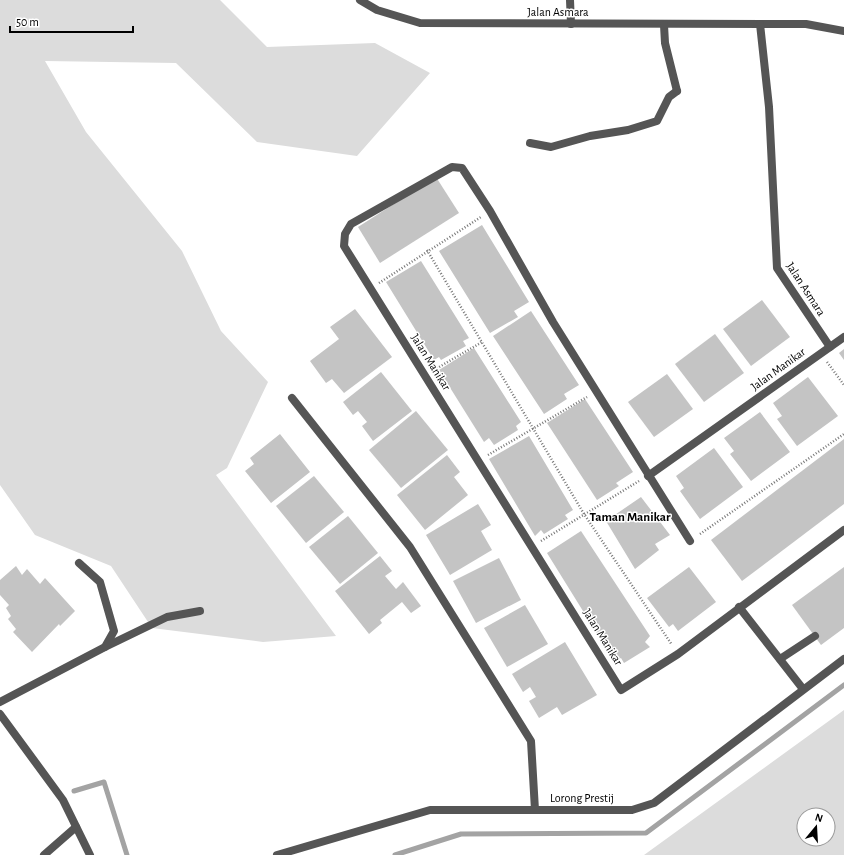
<svg xmlns="http://www.w3.org/2000/svg" width="844" height="855" font-family="'Alegreya Sans',sans-serif">
	<rect width="100%" height="100%" fill="#fff"/>
	<g fill="#dcdcdc" fill-rule="evenodd">
		<polygon points="0,0 220,0 267,47 375,43 430,73 357,156 257,142 176,63 45,61 86,132 182,251 221,331 268,382 227,468 216,475 336,636 263,642 152,628 111,566 35,535 0,485"/>
		<path d="M844 710V855H644ZM804 815H828V839H804Z"/>
	</g>
	<g fill="none" stroke-linecap="round" stroke-linejoin="round">
		<g stroke="#a3a3a3" stroke-width="5">
			<polyline points="74,791 104,782 127,855"/>
			<polyline points="395,855 461,834 646,833 844,685"/>
		</g>
	</g>
	<g fill="#c4c4c4">
		<polygon points="436,177 459,213 380,263 358,227"/>
		<polygon points="482,225 529,302 514,311 518,317 490,333 439,251"/>
		<polygon points="421,261 469,338 463,341 466,346 441,360 439,357 434,360 386,282"/>
		<polygon points="762,300 790,337 751,366 723,329"/>
		<polygon points="355,309 392,357 344,393 332,379 326,383 310,361 339,339 330,327"/>
		<polygon points="531,311 579,385 564,394 567,399 544,414 493,336"/>
		<polygon points="715,334 744,373 704,402 675,364"/>
		<polygon points="474,348 521,422 516,426 518,430 494,445 489,438 484,442 439,370"/>
		<polygon points="844,349 844,360 839,353"/>
		<polygon points="381,372 412,411 373,441 362,426 367,422 358,411 353,415 343,402"/>
		<polygon points="667,374 693,409 654,437 628,402"/>
		<polygon points="808,377 838,416 797,446 777,419 782,416 773,403"/>
		<polygon points="585,399 633,472 616,483 619,486 597,500 547,423"/>
		<polygon points="416,411 448,450 401,488 369,450"/>
		<polygon points="760,412 790,452 751,481 730,454 734,451 724,438"/>
		<polygon points="280,434 310,472 271,503 245,471 254,464 250,458"/>
		<polygon points="529,436 573,510 565,515 568,519 544,534 541,530 535,536 489,459"/>
		<polygon points="844,439 844,504 742,581 711,540"/>
		<polygon points="714,448 743,487 700,519 680,491 684,488 676,476"/>
		<polygon points="447,455 460,472 454,477 468,495 425,530 397,495"/>
		<polygon points="314,476 344,512 306,543 276,506"/>
		<polygon points="641,497 670,535 655,544 659,550 635,569 606,521"/>
		<polygon points="478,504 491,525 481,531 492,550 450,575 426,535"/>
		<polygon points="348,516 378,553 340,584 309,547"/>
		<polygon points="581,531 650,636 645,642 650,647 624,663 621,658 614,661 547,553"/>
		<polygon points="380,556 392,571 385,576 396,589 403,582 421,606 411,613 402,602 380,620 382,623 369,634 335,591"/>
		<polygon points="499,558 521,600 476,623 453,581"/>
		<polygon points="16,566 22,575 27,569 40,584 45,578 75,611 60,626 59,624 32,652 13,632 16,629 8,619 11,616 6,608 9,605 0,595 0,580"/>
		<polygon points="689,567 716,602 678,631 673,624 669,627 647,598"/>
		<polygon points="844,567 844,628 821,645 792,605"/>
		<polygon points="525,605 548,644 507,667 484,628"/>
		<polygon points="565,642 597,695 562,715 557,707 539,718 529,701 536,697 530,687 523,692 512,674"/>
	</g>
	<g fill="none" stroke-linecap="round" stroke-linejoin="round">
		<g stroke="#777" stroke-width="2.5" stroke-dasharray="1 2" stroke-linecap="butt">
			<polyline points="427,250 584,514 672,645"/>
			<polyline points="379,283 481,217"/>
			<polyline points="827,362 844,385"/>
			<polyline points="434,370 482,342"/>
			<polyline points="488,455 587,397"/>
			<polyline points="700,534 844,434"/>
			<polyline points="541,541 639,481"/>
		</g>
		<g stroke="#555" stroke-width="8">
			<polyline points="570,0 571,24"/>
			<polyline points="530,143 551,147 590,136 628,130 657,121 669,97 677,91"/>
			<polyline points="739,607 803,689"/>
			<polyline points="780,659 815,636"/>
			<polyline points="44,855 76,827"/>
		</g>
		<g stroke="#555" stroke-width="8">
			<polyline points="360,0 377,10 420,23 806,24 844,31"/>
			<polyline points="760,24 769,107 777,268 830,347"/>
			<polyline points="664,25 665,43 677,91"/>
			<polyline points="292,398 410,547 531,741 535,810"/>
			<polyline points="648,476 844,337"/>
			<polyline points="690,541 553,322 490,211 462,168 452,167 351,224 345,234 344,246 621,690 678,654 844,530"/>
			<polyline points="105,647 167,617 200,611"/>
			<polyline points="0,702 105,647 114,631 100,582 79,563"/>
			<polyline points="0,714 63,800 90,855"/>
			<polyline points="277,855 430,810 632,810 654,803 844,659"/>
		</g>
	</g>
	<g text-anchor="middle" dominant-baseline="central" stroke-width="3" stroke-linejoin="round" paint-order="stroke">
		<g font-size="12" fill="#000" stroke="#fff">
			<text x="558" y="12">Jalan Asmara</text>
			<text transform="translate(806 289) rotate(57)">Jalan Asmara</text>
			<text transform="translate(431 362) rotate(58)">Jalan Manikar</text>
			<text transform="translate(778 369) rotate(-36)">Jalan Manikar</text>
			<text transform="translate(603 637) rotate(58)">Jalan Manikar</text>
			<text x="582" y="798">Lorong Prestij</text>
		</g>
		<g font-size="13" font-weight="bold" fill="#000" stroke="#fff">
			<text x="630" y="517">Taman Manikar</text>
		</g>
	</g>
	<g transform="translate(816 827) rotate(18)"><circle r="19" fill="#ffffff" stroke="#999999"/>
	<path d="M0-3L7 15L0 10L-7 15Z" fill="#000000"/>
	<text y="-6" font-size="11" font-weight="bold" text-anchor="middle" fill="#000000">N</text>
	</g>
	<path d="M10 26v6h123v-6" fill="none" stroke="#000000" stroke-width="2"/>
	<text x="16" y="26" font-size="12" fill="#000000" stroke="#ffffff" stroke-width="3" paint-order="stroke">50 m</text>
</svg>
